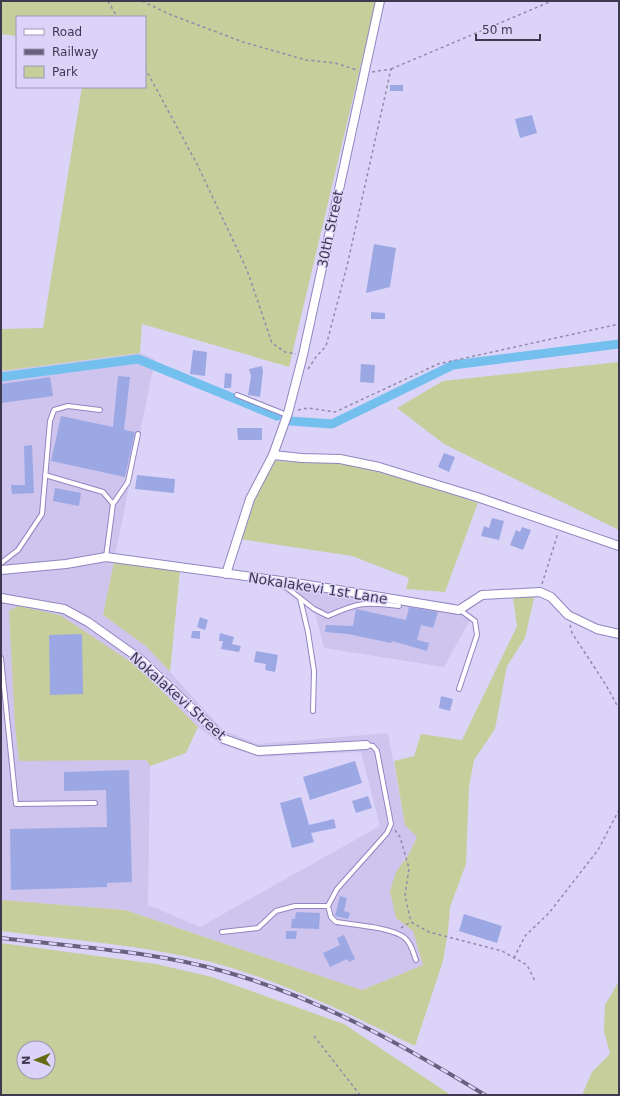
<svg xmlns="http://www.w3.org/2000/svg" width="620" height="1096" font-family="'DejaVu Sans',sans-serif">
	<rect width="100%" height="100%" fill="#dcd3f9"/>
	<g fill="#cec4ed" fill-rule="evenodd">
		<path d="M140 353 155 359 103 615 147 647 223 730 257 744 388 733 405 825 417 837 409 854 396 872V918L413 931 423 965 362 990 125 910 1 900V371ZM18 606 60 615 137 666 198 727 221 744 259 757 361 752 380 826 200 927 148 905 150 766Z"/>
		<polygon points="274,584 301,584 454,603 470,620 444,667 324,648 315,613"/>
	</g>
	<g fill="#c6cf9b" fill-rule="evenodd">
		<polygon points="1,1 376,1 289,367 142,324 140,353 1,371 1,329 43,328 82,87 145,87 145,17 17,17 17,36 1,34"/>
		<polygon points="619,362 619,530 444,444 397,408 443,381"/>
		<polygon points="275,461 342,463 414,481 478,503 445,592 406,589 409,578 352,556 239,539 252,497"/>
		<polygon points="114,562 180,571 170,672 147,647 103,615"/>
		<path d="M535 594 525 638 507 666 495 729 474 760 469 787 466 864 450 907 448 931 443 961 415 1046C350 1014 281 981 211 962 142 945 71 940 1 931V900L125 910 362 990 423 965 413 931 396 918 390 891 396 872 409 854 417 837 405 825 394 761 414 756 421 734 462 740 517 626 513 598Z"/>
		<polygon points="18,606 60,615 137,666 198,727 186,753 150,766 146,760 19,761 15,726 9,611"/>
		<path d="M1 943 156 964 212 977 344 1024 451 1095H1ZM24 1048H48V1072H24Z"/>
		<polygon points="619,981 619,1095 582,1095 592,1072 610,1054 604,1031 605,1005"/>
	</g>
	<g fill="none" stroke-linecap="round" stroke-linejoin="round">
		<g stroke="#73c0ee" stroke-width="9">
			<polyline points="1,377 138,359 277,416"/>
			<polyline points="290,421 332,424 453,365 619,344"/>
		</g>
	</g>
	<g fill="#9ca8e4">
		<rect x="390" y="85" width="13" height="6"/>
		<polygon points="532,115 537,133 520,138 515,119"/>
		<polygon points="374,244 396,248 390,287 366,293"/>
		<polygon points="371,312 385,313 385,319 371,319"/>
		<polygon points="193,350 207,352 205,376 190,374"/>
		<polygon points="361,364 375,365 374,383 360,382"/>
		<polygon points="262,366 263,372 260,397 248,395 251,376 249,369"/>
		<polygon points="225,373 232,374 231,388 224,388"/>
		<polygon points="118,376 130,377 124,430 135,432 125,477 51,461 61,416 113,427"/>
		<polygon points="50,377 53,396 1,403 1,384"/>
		<polygon points="237,428 262,428 262,440 238,440"/>
		<polygon points="32,445 34,493 12,494 11,485 25,485 24,446"/>
		<polygon points="444,453 455,457 449,472 438,467"/>
		<polygon points="137,475 175,479 174,493 135,489"/>
		<polygon points="55,488 81,493 79,506 53,501"/>
		<polygon points="492,518 504,521 499,540 481,536 484,526 489,528"/>
		<polygon points="522,527 531,530 523,550 510,545 516,530 520,532"/>
		<polygon points="409,607 438,612 433,628 421,625 417,640 429,643 427,651 392,641 391,643 348,634 325,632 326,625 353,626 356,609 406,620"/>
		<polygon points="200,617 208,620 205,630 197,627"/>
		<polygon points="192,631 200,631 200,639 191,638"/>
		<polygon points="220,633 234,637 232,644 241,646 239,652 221,649 223,641 219,641"/>
		<polygon points="82,634 83,694 50,695 49,635"/>
		<polygon points="256,651 278,655 275,672 265,670 266,664 254,662"/>
		<polygon points="441,696 453,699 450,711 439,708"/>
		<polygon points="355,761 362,783 310,800 303,777"/>
		<polygon points="129,770 132,882 107,883 107,887 11,890 10,829 107,827 106,790 64,791 64,772"/>
		<polygon points="368,796 372,808 356,813 352,801"/>
		<polygon points="301,797 309,825 334,819 336,828 311,833 314,842 292,848 280,803"/>
		<polygon points="340,896 347,898 344,911 350,913 348,919 335,916"/>
		<polygon points="296,912 320,913 319,929 291,928 292,919 295,919"/>
		<polygon points="464,914 502,926 497,943 459,931"/>
		<polygon points="286,931 297,931 296,939 286,939"/>
		<polygon points="344,935 355,959 349,962 347,959 330,967 323,953 340,945 337,938"/>
	</g>
	<g fill="none" stroke-linecap="round" stroke-linejoin="round">
		<defs>
			<g id="service">
				<polyline points="237,395 287,415"/>
				<polyline points="45,475 103,492 113,504 106,557"/>
				<polyline points="113,504 128,482 138,434"/>
				<polyline points="1,563 18,550 42,514 50,421 54,410 68,406 100,410"/>
				<path d="M281 583 314 609 328 616C359 602 365 602 399 606"/>
				<polyline points="300,598 308,632 314,671 313,711"/>
				<polyline points="1,658 16,804 95,803"/>
				<polyline points="459,689 477,635 475,621 460,610"/>
				<path d="M366 745 373 746 377 751 391 824 387 833 337 889 328 906 331 917 336 922C354 925 391 927 405 938 412 944 413 953 416 960"/>
				<polyline points="222,932 258,928 276,911 295,906 328,906"/>
			</g>
			<g id="minor">
				<polyline points="273,455 302,458 340,459 379,467 480,498 619,546"/>
				<polyline points="1,570 66,564 106,557 296,583 459,610 482,595 540,592 551,597 568,615 597,629 619,634"/>
				<polyline points="226,574 250,499 273,455 288,413 303,355 380,1"/>
				<polyline points="1,598 64,609 88,622 140,659 224,739 258,751 366,745"/>
			</g>
		</defs>
		<use href="#service" stroke="#9484c0" stroke-width="6"/>
		<use href="#minor" stroke="#9484c0" stroke-width="10"/>
		<g stroke="#928bab" stroke-width="1.5" stroke-dasharray="3 3" stroke-linecap="butt">
			<polyline points="108,1 117,17"/>
			<polyline points="142,1 169,14 243,42 306,60 335,63 357,70"/>
			<polyline points="145,68 197,164 247,270 272,343 285,352 296,354"/>
			<polyline points="391,69 552,1"/>
			<polyline points="308,369 316,357 326,346 347,266 391,69 372,72"/>
			<polyline points="298,410 308,408 335,412 438,364 619,324"/>
			<polyline points="542,584 558,533"/>
			<polyline points="570,625 572,633 606,685 619,709"/>
			<polyline points="395,830 400,837 409,868 405,896 411,922"/>
			<polyline points="401,928 411,922 429,932 502,951 527,965 535,981"/>
			<polyline points="514,958 525,936 549,913 598,850 619,810"/>
			<polyline points="314,1036 360,1095"/>
		</g>
		<use href="#service" stroke="#fff" stroke-width="4"/>
		<use href="#minor" stroke="#fff" stroke-width="8"/>
		<defs>
			<path id="rail" d="M1 938C76 947 153 951 226 972 319 998 403 1045 485 1095"/>
		</defs>
		<use href="#rail" stroke="#68617d" stroke-width="4"/>
		<use href="#rail" stroke="#dcd3f9" stroke-width="2.5" stroke-dasharray="8" stroke-linecap="butt"/>
	</g>
	<g text-anchor="middle" dominant-baseline="central" stroke-width="3" stroke-linejoin="round" paint-order="stroke">
		<g font-size="14" fill="#3e3851" stroke="#dcd3f9">
			<text transform="translate(330 229) rotate(-78)">30th Street</text>
			<text transform="translate(318 588) rotate(9)">Nokalakevi 1st Lane</text>
			<text transform="translate(178 696) rotate(42)">Nokalakevi Street</text>
		</g>
	</g>
	<rect width="620" height="1096" fill="none" stroke="#3e3851" stroke-width="4"/>
	<rect x="16" y="16" width="130" height="72" fill="#dcd3f9" stroke="#9d95b6"/>
	<rect x="24" y="29" width="20" height="6" fill="#ffffff" stroke="#9d95b6"/>
	<text x="52" y="36" font-size="12" fill="#3e3851">Road</text>
	<rect x="24" y="49" width="20" height="6" fill="#68617d" stroke="#9d95b6"/>
	<text x="52" y="56" font-size="12" fill="#3e3851">Railway</text>
	<rect x="24" y="66" width="20" height="12" fill="#c6cf9b" stroke="#9d95b6"/>
	<text x="52" y="76" font-size="12" fill="#3e3851">Park</text>
	<g transform="translate(36 1060) rotate(269)"><circle r="19" fill="#dcd3f9" stroke="#9d95b6"/>
	<path d="M0-3L7 15L0 10L-7 15Z" fill="#636c13"/>
	<text y="-6" font-size="11" font-weight="bold" text-anchor="middle" fill="#3e3851">N</text>
	</g>
	<path d="M476 34v6h64v-6" fill="none" stroke="#3e3851" stroke-width="2"/>
	<text x="482" y="34" font-size="12" fill="#3e3851" stroke="#dcd3f9" stroke-width="3" paint-order="stroke">50 m</text>
</svg>
